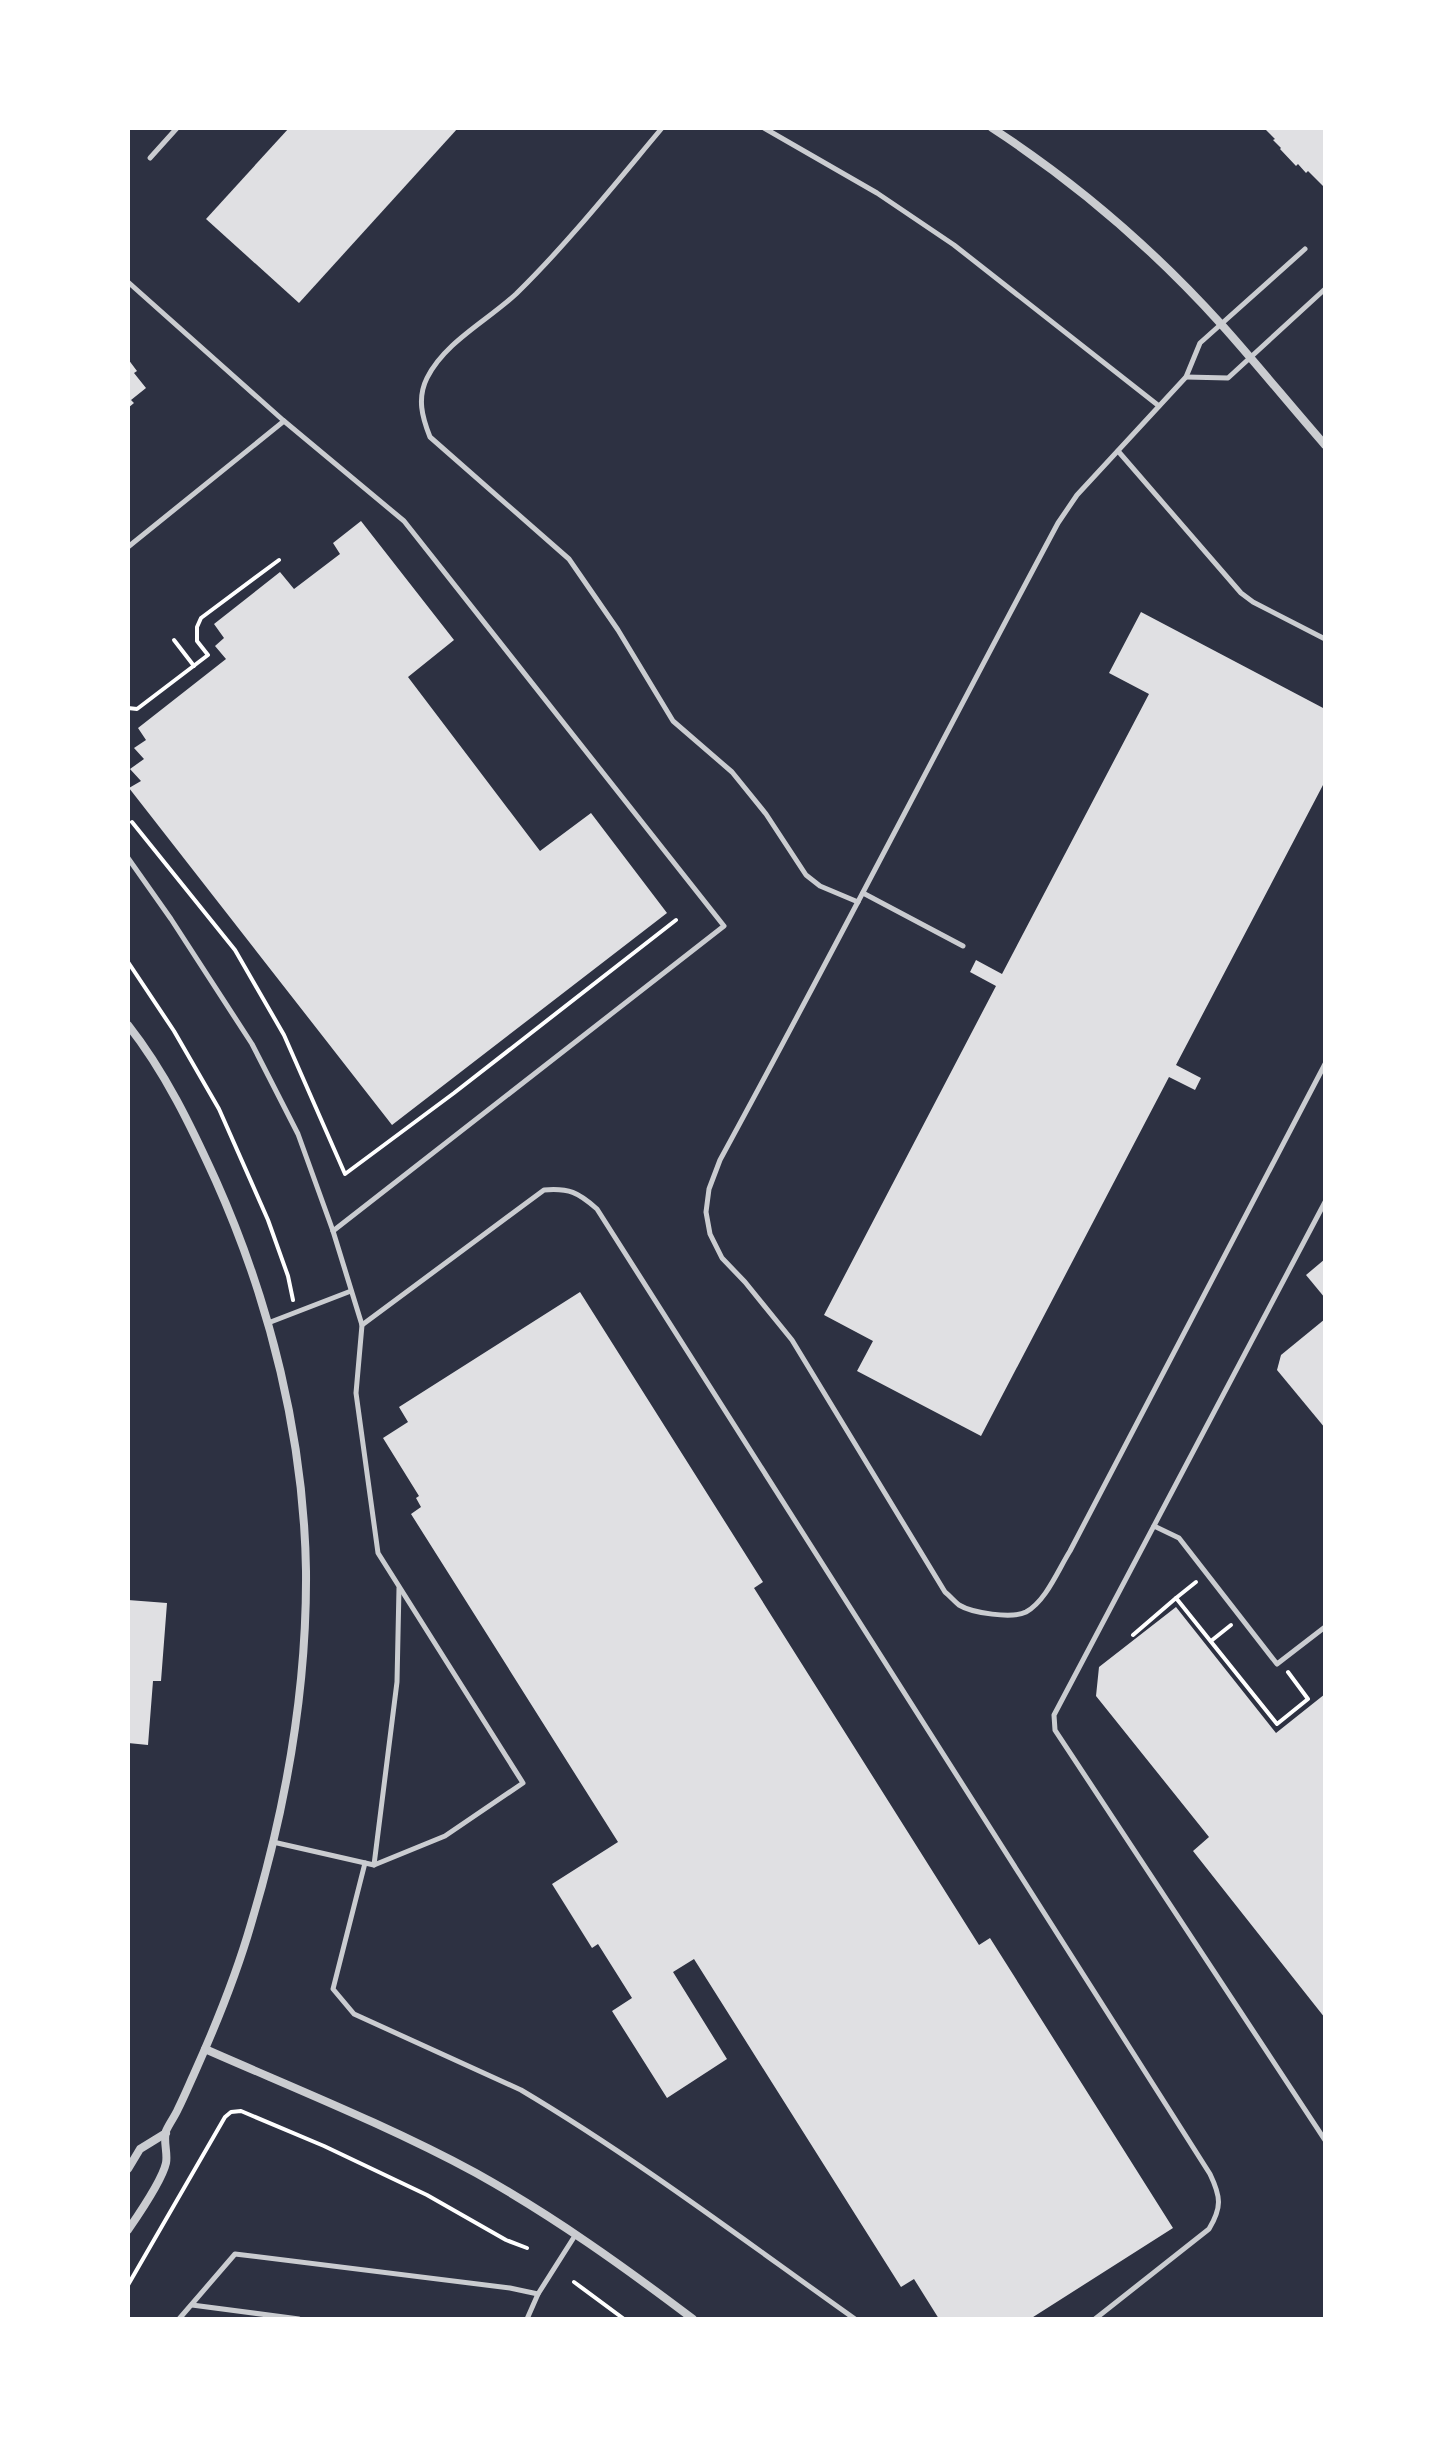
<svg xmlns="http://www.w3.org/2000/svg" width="1453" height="2447" font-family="'IBM Plex Sans',sans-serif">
	<rect width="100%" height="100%" fill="#2d3142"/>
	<g fill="#e0e0e3">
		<polygon points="289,128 458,128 299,303 206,219"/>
		<polygon points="1264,128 1325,128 1325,188 1308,171 1306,173 1298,164 1296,166 1280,149 1281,148 1273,140 1275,139"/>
		<polygon points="128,359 137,371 134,373 146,388 131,400 134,403 128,408"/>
		<polygon points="361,521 454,640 408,677 540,851 591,813 667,913 392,1125 129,788 141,781 130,769 144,759 134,748 146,740 138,728 226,659 215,646 224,638 214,624 280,572 294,589 340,554 333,543"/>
		<polygon points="1141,612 1325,709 1325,786 1323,785 1176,1065 1201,1078 1195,1090 1169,1077 981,1436 857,1371 873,1341 824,1315 996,986 970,972 976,960 1002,974 1149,694 1109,673"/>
		<polygon points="1325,1259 1325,1298 1306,1275"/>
		<polygon points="580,1292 763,1582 754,1588 979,1945 990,1938 1173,2228 1030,2319 939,2319 914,2279 901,2287 694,1959 673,1972 727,2059 667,2098 612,2011 632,1998 598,1944 592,1948 552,1884 618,1842 411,1514 421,1507 416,1498 419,1496 383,1438 408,1422 399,1407"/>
		<polygon points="1325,1319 1325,1428 1277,1370 1281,1355"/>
		<polygon points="128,1600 167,1603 161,1681 153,1681 148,1745 128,1743"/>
		<polygon points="1176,1607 1276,1733 1325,1694 1325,2018 1193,1851 1209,1837 1096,1696 1099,1667"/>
	</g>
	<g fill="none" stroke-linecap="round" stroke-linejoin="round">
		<g stroke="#fff" stroke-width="4">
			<polyline points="174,640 194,666"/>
			<polyline points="128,708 137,709 208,655 197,641 197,627 201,618 279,560"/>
			<polyline points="132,822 235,950 284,1035 345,1174 454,1093 676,920"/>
			<polyline points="128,962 174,1031 219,1109 268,1220 288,1276 293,1300"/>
			<polyline points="1176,1598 1196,1582"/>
			<polyline points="1133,1635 1176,1598 1277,1724 1308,1699 1288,1672"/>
			<polyline points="1211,1641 1231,1625"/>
			<polyline points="574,2282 624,2319"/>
			<polyline points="128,2285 225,2117 231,2112 241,2111 324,2146 427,2195 506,2240 527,2248"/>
		</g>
		<g stroke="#caccd0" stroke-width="5">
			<path d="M662 128C615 184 568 243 516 294 487 321 445 342 427 378 417 398 422 417 430 437L569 559 618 630 673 721 732 772 766 814 806 875 820 886 858 902"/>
			<polyline points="764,128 877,193 954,245 1159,406"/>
			<polyline points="150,158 177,128"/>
			<path d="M1305 249 1200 343 1186 377 1077 495 1058 523C944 736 835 949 720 1160L709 1189 706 1212 710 1234 722 1258 745 1282 792 1340 945 1592C950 1596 954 1601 959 1605 972 1613 1012 1619 1026 1612 1046 1601 1058 1570 1070 1551L1325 1064"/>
			<polyline points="128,282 284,421 404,521 724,926 333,1231"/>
			<polyline points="1186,377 1228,378 1325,289"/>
			<polyline points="1118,451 1241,593 1253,602 1325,639"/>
			<polyline points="128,547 284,421"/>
			<polyline points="128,858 171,919 252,1044 298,1134 333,1231 362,1325 356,1393 378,1553 523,1783 445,1836 374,1865 273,1842"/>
			<polyline points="863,893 963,946"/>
			<polyline points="1325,1202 1054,1715 1055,1730 1325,2140"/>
			<polyline points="268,1323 351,1291"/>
			<path d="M362 1325 544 1190C569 1188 578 1192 597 1209L1210 2174C1221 2197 1222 2207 1209 2229L1095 2319"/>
			<polyline points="1154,1526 1179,1538 1277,1664 1325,1627"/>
			<path d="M365 1863 333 1989 354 2014 521 2090C637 2159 745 2241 855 2319"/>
			<polyline points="374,1865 397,1682 399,1588"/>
			<polyline points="192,2305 299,2319"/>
			<polyline points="179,2319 235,2254 510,2288 538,2294"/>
			<polyline points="527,2319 538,2294 576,2234"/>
		</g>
		<g stroke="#caccd0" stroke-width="8">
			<path d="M992 128C1075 182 1154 250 1221 324 1256 363 1290 405 1325 445"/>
			<path d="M128 1025C165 1072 191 1126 216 1181 270 1302 304 1438 306 1571 307 1690 285 1811 251 1924 236 1976 216 2025 194 2074 189 2085 184 2097 178 2109 175 2116 169 2124 166 2131 163 2141 168 2153 166 2163 162 2181 139 2214 128 2230"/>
			<path d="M205 2049C296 2089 389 2126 476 2173 553 2216 623 2266 693 2319"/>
			<polyline points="128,2169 140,2149 166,2133"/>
		</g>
	</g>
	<rect width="1453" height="2447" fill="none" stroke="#ffffff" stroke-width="260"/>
</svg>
